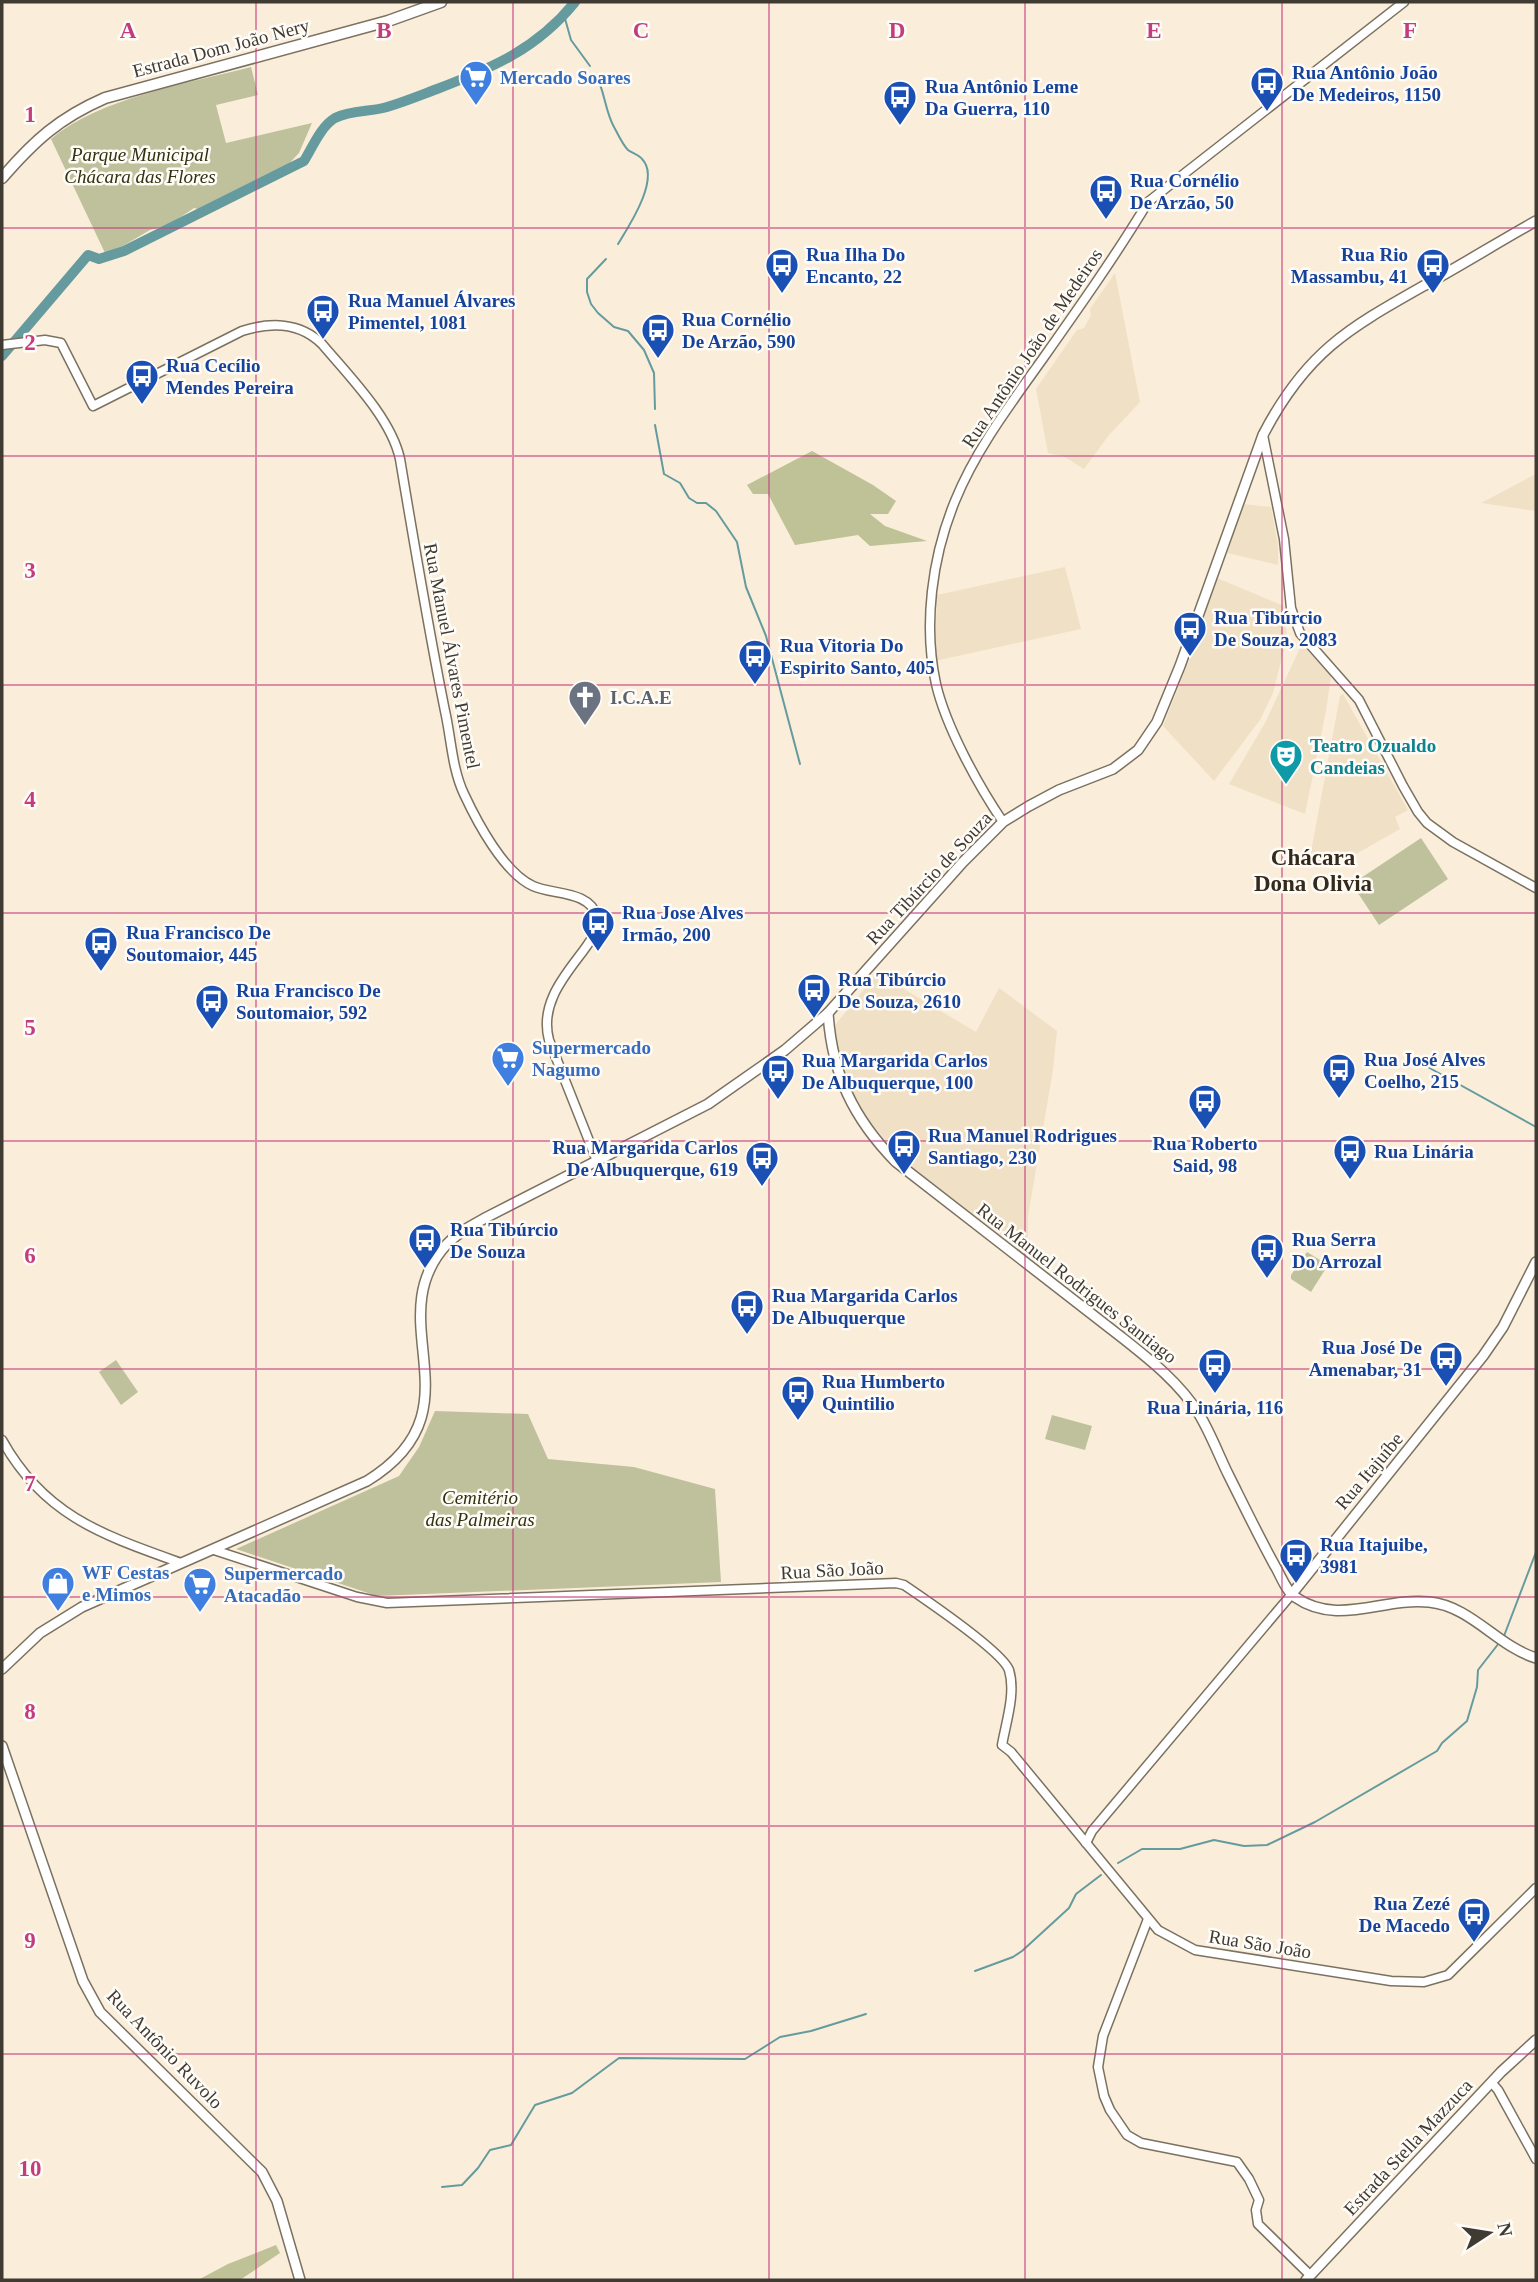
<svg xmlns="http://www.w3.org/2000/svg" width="1538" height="2282" font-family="'Times New Roman',serif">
	<rect width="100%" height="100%" fill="#faeeda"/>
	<g fill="#f0e0c6">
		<polygon points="1115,273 1140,402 1109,435 1084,469 1065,457 1048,453 1036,389 1077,330 1084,328 1091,315 1090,309"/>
		<polygon points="1536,474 1536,511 1481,503"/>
		<polygon points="1243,504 1271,507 1278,545 1278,565 1227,553"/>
		<polygon points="1065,567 1081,629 935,661 937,595"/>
		<polygon points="1217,578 1284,606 1287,638 1273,693 1260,720 1214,781 1163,726 1190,658"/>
		<polygon points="1300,648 1306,649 1331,676 1326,711 1305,814 1229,784 1265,723"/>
		<polygon points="1343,694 1408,810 1395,817 1400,829 1356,854 1353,863 1348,866 1338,850 1308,868 1340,696"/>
		<polygon points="877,973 976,1032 999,988 1057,1031 1053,1070 1028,1216 1028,1262 902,1159 862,1113 836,1055 835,1025"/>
	</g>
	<g fill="#bfc19c">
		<path d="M251 67 258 95 216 105 226 143 312 123 299 153 283 170 248 186 228 196 220 204 206 211 194 208 169 225 150 230 121 247 105 253 51 139C99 98 190 83 251 67Z"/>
		<polygon points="1421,838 1448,879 1379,925 1352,884"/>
		<polygon points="1307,1252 1328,1265 1311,1292 1291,1279 1291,1275"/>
		<polygon points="116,1360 138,1392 121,1405 99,1372"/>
		<polygon points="435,1411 528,1414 548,1459 634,1467 715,1489 721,1582 377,1596 236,1549 399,1476 419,1447"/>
		<polygon points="1052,1415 1092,1426 1085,1450 1045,1439"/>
	</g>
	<g fill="#bfc196">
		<polygon points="812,451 873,485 896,501 888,514 870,514 885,526 927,541 870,546 858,535 795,545 768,494 753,494 747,485"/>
		<polygon points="276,2245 280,2253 240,2280 198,2280 228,2264"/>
	</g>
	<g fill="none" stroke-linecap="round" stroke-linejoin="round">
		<g stroke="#659b9e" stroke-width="2">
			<polyline points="564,15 571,40 590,66"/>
			<path d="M596 75C605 92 605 111 614 127 618 134 622 144 628 150 632 153 639 155 642 159 661 178 629 226 618 244"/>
			<polyline points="606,259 587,279 587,292 591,304 598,313 614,327 628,331 644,350 654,373 655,409"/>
			<polyline points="655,425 664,474 680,483 689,498 697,503 706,503 716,511 737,542 746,587 766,636 800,764"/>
			<polyline points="1426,1066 1536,1127"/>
			<polyline points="1504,1636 1536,1552"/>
			<polyline points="1118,1863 1142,1849 1180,1849 1214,1840 1244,1846 1267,1845 1315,1822 1437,1751 1442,1743 1467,1721 1477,1687 1478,1670 1499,1643"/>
			<polyline points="975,1971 1013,1957 1022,1951 1069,1908 1076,1894 1101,1875"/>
			<polyline points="442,2187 462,2185 478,2168 490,2150 511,2145 535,2105 572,2093 619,2058 745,2059 780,2037 811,2031 866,2014"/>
		</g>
		<path stroke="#659b9e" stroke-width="10" d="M2 356 88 255 99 259 124 251 304 161C312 148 321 126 335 118 351 110 371 112 387 107 404 102 421 95 437 89 492 68 537 49 575 2"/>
		<defs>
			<g id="tertiary">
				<path d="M2 345 45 340 61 343 93 406 242 331C270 322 300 322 322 344 349 376 391 418 400 459 414 543 428 627 445 711 451 737 452 769 464 794 477 822 504 873 533 886 552 895 590 890 597 917 604 946 534 984 549 1040L597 1161"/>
				<polyline points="1263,435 1284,539 1291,608 1300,633 1359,700 1403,786 1418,812 1427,823 1453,842 1536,888"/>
				<path d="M1003 822C978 785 946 727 936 684 923 625 932 557 955 501 976 449 1012 402 1044 357 1080 306 1116 255 1148 202L1404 2"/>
				<path d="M2 1440C44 1516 103 1535 181 1563"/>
				<path d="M214 1550 357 1597 387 1603 896 1583 904 1585C923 1598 1002 1651 1009 1670 1016 1693 1006 1722 1002 1745L1011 1752 1158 1930 1195 1950 1391 1981 1424 1982 1448 1975 1536 1888"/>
				<polyline points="1086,1843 1092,1831 1291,1595"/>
				<polyline points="1148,1919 1103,2036 1098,2067 1104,2096 1110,2110 1127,2135 1141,2143 1237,2162 1249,2179 1259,2200 1256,2210 1258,2224 1310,2275"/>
				<polyline points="1492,2083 1498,2090 1536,2159"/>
			</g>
			<g id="secondary">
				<path d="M828 1013C832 1074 853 1118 896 1162L1120 1336C1149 1359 1179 1382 1199 1414 1211 1434 1219 1456 1229 1476 1244 1506 1259 1537 1275 1566 1281 1576 1286 1591 1295 1597 1338 1627 1383 1597 1429 1602 1471 1606 1497 1646 1536 1658"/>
				<polyline points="1291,1595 1483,1356 1503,1327 1536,1262"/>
				<path d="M2 1669 40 1633 82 1607 367 1481C484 1409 376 1321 447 1244 458 1232 473 1225 487 1217L708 1104 785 1050 828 1013 963 862 1003 822 1029 806 1059 790 1113 769 1138 750 1157 722 1180 666 1263 435C1308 348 1353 326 1434 280 1468 261 1502 240 1536 221"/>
				<polyline points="2,1746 83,1981 100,2012 262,2172 277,2201 300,2280"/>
				<polyline points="1306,2280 1501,2072 1536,2040"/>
			</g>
			<path id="primary" d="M2 178C34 141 59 118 105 98L388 21 441 2"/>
		</defs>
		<use href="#tertiary" stroke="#7b7160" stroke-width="11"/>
		<use href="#secondary" stroke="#7b7160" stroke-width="12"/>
		<use href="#primary" stroke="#7b7160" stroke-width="13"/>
		<use href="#tertiary" stroke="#fff" stroke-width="8"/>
		<use href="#secondary" stroke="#fff" stroke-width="9"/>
		<use href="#primary" stroke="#fff" stroke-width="10"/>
	</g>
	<path fill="none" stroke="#c33d7e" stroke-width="2" stroke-opacity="0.55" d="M256 2V2280M513 2V2280M769 2V2280M1025 2V2280M1282 2V2280M2 228H1536M2 456H1536M2 685H1536M2 913H1536M2 1141H1536M2 1369H1536M2 1597H1536M2 1826H1536M2 2054H1536"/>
	<defs>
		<symbol id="supermarket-pin" viewBox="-11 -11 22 30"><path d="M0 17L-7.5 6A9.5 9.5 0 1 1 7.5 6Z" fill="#3f7fe0" stroke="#fffcf8"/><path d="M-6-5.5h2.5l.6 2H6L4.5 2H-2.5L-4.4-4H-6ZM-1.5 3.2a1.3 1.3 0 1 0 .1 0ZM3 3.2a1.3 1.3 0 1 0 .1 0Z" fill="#fff"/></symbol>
		<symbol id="bus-pin" viewBox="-11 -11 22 30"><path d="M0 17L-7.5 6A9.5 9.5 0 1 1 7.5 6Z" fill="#1a4fb4" stroke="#fffcf8"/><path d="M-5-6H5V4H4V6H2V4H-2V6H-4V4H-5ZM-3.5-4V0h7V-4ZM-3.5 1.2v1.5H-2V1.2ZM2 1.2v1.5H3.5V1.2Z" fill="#fff"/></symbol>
		<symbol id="church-pin" viewBox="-11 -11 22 30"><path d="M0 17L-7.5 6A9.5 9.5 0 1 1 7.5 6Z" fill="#6b7280" stroke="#fffcf8"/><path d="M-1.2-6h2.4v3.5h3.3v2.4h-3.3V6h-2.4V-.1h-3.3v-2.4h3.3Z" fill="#fff"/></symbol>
		<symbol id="theatre-pin" viewBox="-11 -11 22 30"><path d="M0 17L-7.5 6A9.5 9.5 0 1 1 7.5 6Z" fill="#0f9aa8" stroke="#fffcf8"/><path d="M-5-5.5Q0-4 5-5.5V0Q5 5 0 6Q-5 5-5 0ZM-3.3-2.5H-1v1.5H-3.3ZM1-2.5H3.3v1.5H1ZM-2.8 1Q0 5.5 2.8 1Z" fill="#fff"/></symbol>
		<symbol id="shop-pin" viewBox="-11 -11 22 30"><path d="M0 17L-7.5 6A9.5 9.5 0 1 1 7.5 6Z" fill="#3f7fe0" stroke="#fffcf8"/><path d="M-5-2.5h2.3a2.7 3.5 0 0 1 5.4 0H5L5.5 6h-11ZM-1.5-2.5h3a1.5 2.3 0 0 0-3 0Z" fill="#fff"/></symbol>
	</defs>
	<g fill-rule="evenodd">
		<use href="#supermarket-pin" x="457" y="58" width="38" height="52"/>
		<use href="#bus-pin" x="1248" y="64" width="38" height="52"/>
		<use href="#bus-pin" x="881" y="78" width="38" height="52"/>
		<use href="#bus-pin" x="1087" y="172" width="38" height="52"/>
		<use href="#bus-pin" x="763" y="246" width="38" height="52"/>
		<use href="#bus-pin" x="1414" y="246" width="38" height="52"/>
		<use href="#bus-pin" x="304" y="292" width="38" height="52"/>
		<use href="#bus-pin" x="639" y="311" width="38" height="52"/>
		<use href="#bus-pin" x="123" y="357" width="38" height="52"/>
		<use href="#bus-pin" x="1171" y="609" width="38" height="52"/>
		<use href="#bus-pin" x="736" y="637" width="38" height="52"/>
		<use href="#church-pin" x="566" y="678" width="38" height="52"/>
		<use href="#theatre-pin" x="1267" y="737" width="38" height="52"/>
		<use href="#bus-pin" x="579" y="904" width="38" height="52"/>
		<use href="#bus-pin" x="82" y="924" width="38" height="52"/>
		<use href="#bus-pin" x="795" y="971" width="38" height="52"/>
		<use href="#bus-pin" x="193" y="982" width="38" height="52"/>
		<use href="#supermarket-pin" x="489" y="1039" width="38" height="52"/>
		<use href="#bus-pin" x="1320" y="1051" width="38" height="52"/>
		<use href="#bus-pin" x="759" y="1052" width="38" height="52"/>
		<use href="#bus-pin" x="1186" y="1082" width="38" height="52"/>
		<use href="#bus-pin" x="885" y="1127" width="38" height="52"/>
		<use href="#bus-pin" x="1331" y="1132" width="38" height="52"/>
		<use href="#bus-pin" x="743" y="1139" width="38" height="52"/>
		<use href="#bus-pin" x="406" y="1221" width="38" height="52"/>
		<use href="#bus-pin" x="1248" y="1231" width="38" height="52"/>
		<use href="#bus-pin" x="728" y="1287" width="38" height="52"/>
		<use href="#bus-pin" x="1427" y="1339" width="38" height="52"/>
		<use href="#bus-pin" x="1196" y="1346" width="38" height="52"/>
		<use href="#bus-pin" x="779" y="1373" width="38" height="52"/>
		<use href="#bus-pin" x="1277" y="1536" width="38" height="52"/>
		<use href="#shop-pin" x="39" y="1564" width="38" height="52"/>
		<use href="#supermarket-pin" x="181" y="1565" width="38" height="52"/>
		<use href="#bus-pin" x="1455" y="1895" width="38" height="52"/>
	</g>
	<g text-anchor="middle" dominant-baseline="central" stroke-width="5" stroke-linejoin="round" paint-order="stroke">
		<g font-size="19" fill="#3f3b33" stroke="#fffcf8">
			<text transform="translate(221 48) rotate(-15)">Estrada Dom João Nery</text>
			<text transform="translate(1032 348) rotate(-56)">Rua Antônio João de Medeiros</text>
			<text transform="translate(452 656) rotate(79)">Rua Manuel Álvares Pimentel</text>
			<text transform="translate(929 878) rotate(-47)">Rua Tibúrcio de Souza</text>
			<text transform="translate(1077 1283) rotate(38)">Rua Manuel Rodrigues Santiago</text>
			<text transform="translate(1369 1471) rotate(-50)">Rua Itajuíbe</text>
			<text transform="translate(832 1570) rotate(-3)">Rua São João</text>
			<text transform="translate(1260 1944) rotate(9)">Rua São João</text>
			<text transform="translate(165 2049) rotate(46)">Rua Antônio Ruvolo</text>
			<text transform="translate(1408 2147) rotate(-47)">Estrada Stella Mazzuca</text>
		</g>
		<g font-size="19" font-weight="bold" fill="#164399" stroke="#fffcf8" text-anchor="start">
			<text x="1292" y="72">Rua Antônio João<tspan x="1292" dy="22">De Medeiros, 1150</tspan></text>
			<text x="925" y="86">Rua Antônio Leme<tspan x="925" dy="22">Da Guerra, 110</tspan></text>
			<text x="1130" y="180">Rua Cornélio<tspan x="1130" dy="22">De Arzão, 50</tspan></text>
			<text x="806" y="254">Rua Ilha Do<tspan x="806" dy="22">Encanto, 22</tspan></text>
			<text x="1408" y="254" text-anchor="end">Rua Rio<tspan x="1408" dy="22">Massambu, 41</tspan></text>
			<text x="348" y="300">Rua Manuel Álvares<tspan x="348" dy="22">Pimentel, 1081</tspan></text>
			<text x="682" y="319">Rua Cornélio<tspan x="682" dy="22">De Arzão, 590</tspan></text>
			<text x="166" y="365">Rua Cecílio<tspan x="166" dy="22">Mendes Pereira</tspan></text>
			<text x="1214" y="617">Rua Tibúrcio<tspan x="1214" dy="22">De Souza, 2083</tspan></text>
			<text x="780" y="645">Rua Vitoria Do<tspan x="780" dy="22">Espirito Santo, 405</tspan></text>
			<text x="622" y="912">Rua Jose Alves<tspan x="622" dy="22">Irmão, 200</tspan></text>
			<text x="126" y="932">Rua Francisco De<tspan x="126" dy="22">Soutomaior, 445</tspan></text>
			<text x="838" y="979">Rua Tibúrcio<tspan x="838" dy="22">De Souza, 2610</tspan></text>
			<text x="236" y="990">Rua Francisco De<tspan x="236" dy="22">Soutomaior, 592</tspan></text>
			<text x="1364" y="1059">Rua José Alves<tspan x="1364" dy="22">Coelho, 215</tspan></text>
			<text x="802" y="1060">Rua Margarida Carlos<tspan x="802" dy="22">De Albuquerque, 100</tspan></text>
			<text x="928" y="1135">Rua Manuel Rodrigues<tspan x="928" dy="22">Santiago, 230</tspan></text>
			<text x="1205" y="1143" text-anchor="middle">Rua Roberto<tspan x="1205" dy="22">Said, 98</tspan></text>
			<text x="738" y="1147" text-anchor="end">Rua Margarida Carlos<tspan x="738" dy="22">De Albuquerque, 619</tspan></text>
			<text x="1374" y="1151">Rua Linária</text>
			<text x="450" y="1229">Rua Tibúrcio<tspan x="450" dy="22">De Souza</tspan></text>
			<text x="1292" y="1239">Rua Serra<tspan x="1292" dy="22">Do Arrozal</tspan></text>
			<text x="772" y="1295">Rua Margarida Carlos<tspan x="772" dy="22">De Albuquerque</tspan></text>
			<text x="1422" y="1347" text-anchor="end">Rua José De<tspan x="1422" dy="22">Amenabar, 31</tspan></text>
			<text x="822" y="1381">Rua Humberto<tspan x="822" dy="22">Quintilio</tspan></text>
			<text x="1215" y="1407" text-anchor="middle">Rua Linária, 116</text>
			<text x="1320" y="1544">Rua Itajuibe,<tspan x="1320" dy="22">3981</tspan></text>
			<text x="1450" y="1903" text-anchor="end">Rua Zezé<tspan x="1450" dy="22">De Macedo</tspan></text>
		</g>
		<g font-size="19" font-weight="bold" fill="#366cbe" stroke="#fffcf8" text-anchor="start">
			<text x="500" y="77">Mercado Soares</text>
			<text x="532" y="1047">Supermercado<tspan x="532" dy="22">Nagumo</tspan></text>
			<text x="82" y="1572">WF Cestas<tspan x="82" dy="22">e Mimos</tspan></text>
			<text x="224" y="1573">Supermercado<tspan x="224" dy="22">Atacadão</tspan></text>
		</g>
		<g font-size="19" font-style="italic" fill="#30310e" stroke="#fffcf8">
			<text x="140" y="154">Parque Municipal<tspan x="140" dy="22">Chácara das Flores</tspan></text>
			<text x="480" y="1497">Cemitério<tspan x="480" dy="22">das Palmeiras</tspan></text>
		</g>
		<g font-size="19" font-weight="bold" fill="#5b616d" stroke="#fffcf8" text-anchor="start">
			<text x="610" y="697">I.C.A.E</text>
		</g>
		<g font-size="19" font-weight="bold" fill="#0d838f" stroke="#fffcf8" text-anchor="start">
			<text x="1310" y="745">Teatro Ozualdo<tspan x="1310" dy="22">Candeias</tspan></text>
		</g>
		<g font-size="23" font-weight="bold" fill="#332a1b" stroke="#fffcf8">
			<text x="1313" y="857">Chácara<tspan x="1313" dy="26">Dona Olivia</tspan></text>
		</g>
	</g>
	<g font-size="23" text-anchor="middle" font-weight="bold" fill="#c33d7e" stroke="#fffcf8" stroke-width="5" stroke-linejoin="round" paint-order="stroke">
		<text x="128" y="38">A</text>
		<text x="384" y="38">B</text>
		<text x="641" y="38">C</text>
		<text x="897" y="38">D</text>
		<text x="1154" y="38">E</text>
		<text x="1410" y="38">F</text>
		<text x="30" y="122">1</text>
		<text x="30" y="350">2</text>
		<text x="30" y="578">3</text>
		<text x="30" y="807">4</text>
		<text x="30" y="1035">5</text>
		<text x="30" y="1263">6</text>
		<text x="30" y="1491">7</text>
		<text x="30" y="1719">8</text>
		<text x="30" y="1948">9</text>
		<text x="30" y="2176">10</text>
	</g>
	<rect width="1538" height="2282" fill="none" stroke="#3f3b33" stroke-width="7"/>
	<g transform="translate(1489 2233) rotate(78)" stroke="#fffcf8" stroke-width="5" paint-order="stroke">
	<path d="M0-5L12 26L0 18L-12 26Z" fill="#3f3b33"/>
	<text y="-10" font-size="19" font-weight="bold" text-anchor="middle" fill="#3f3b33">N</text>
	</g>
</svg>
